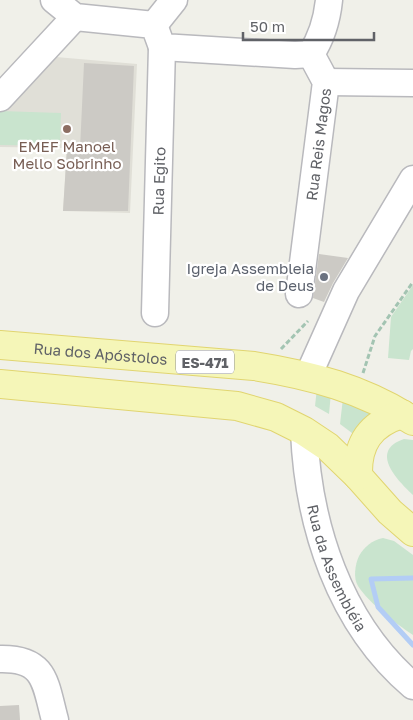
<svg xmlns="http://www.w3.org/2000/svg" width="413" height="720" font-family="'Golos Text',sans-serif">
	<rect width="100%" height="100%" fill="#f0f0e9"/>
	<polygon fill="#e0dfd7" points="56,57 137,64 130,213 63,211 67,148 0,147 0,111"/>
	<g fill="#c9e4ce">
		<polygon points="0,111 61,113 60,146 0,145"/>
		<polygon points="413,285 413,349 411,351 409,360 388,358 391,317"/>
		<polygon points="317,388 331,393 329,414 315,406"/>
		<polygon points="343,398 383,412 360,439 340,424"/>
		<path d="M404 439 413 440V495C398 481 368 451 404 439Z"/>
		<path d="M383 538 394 541 413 555V635C396 624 369 603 358 586 353 578 355 565 359 556 364 547 372 540 383 538Z"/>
	</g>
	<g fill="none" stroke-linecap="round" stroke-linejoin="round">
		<polyline stroke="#b3cdf5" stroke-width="5" points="413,578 371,579 378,607 413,645"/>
	</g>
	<g fill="#cccac5">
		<polygon points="84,63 134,66 128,211 63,211 67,148 80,149"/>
		<polygon points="319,254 348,258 333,283 324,302 313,298"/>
		<polygon points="19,705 20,720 0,720 0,706"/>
	</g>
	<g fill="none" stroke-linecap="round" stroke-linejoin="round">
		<defs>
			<g id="minor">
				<polyline points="54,0 75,17 154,25 162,47 295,55 311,54"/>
				<polyline points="154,25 174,0"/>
				<polyline points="326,82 413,83"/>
				<polyline points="0,98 75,17"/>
				<path id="s1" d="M299 294 326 82 311 54C322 37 327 20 329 0"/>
				<path id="s2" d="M155 313 162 47"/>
				<polyline points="308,376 346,291 413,179"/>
				<path id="s3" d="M304 431C308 525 339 623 413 686"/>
				<path d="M0 659C46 658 45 683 55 720"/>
			</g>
			<g id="major">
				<path id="s4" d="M0 345 254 366C311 375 364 389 413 421"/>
				<polyline points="0,384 237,406 276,417 304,431 328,447 358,476 390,512 413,532"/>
				<path d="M358 476C357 443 370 424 402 414"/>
			</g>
		</defs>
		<use href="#minor" stroke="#b9b9bd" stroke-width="29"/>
		<use href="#major" stroke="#e1d570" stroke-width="30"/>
		<g stroke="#a3c4b2" stroke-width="3" stroke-dasharray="5 2.5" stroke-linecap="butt">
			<polyline points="281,349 308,321"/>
			<polyline points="363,373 375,336 413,282"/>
		</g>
		<use href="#minor" stroke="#fff" stroke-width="26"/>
		<use href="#major" stroke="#f5f6b8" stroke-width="28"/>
	</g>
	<circle fill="#8d6e63" stroke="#fff" stroke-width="2" cx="67" cy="129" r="5"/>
	<circle fill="#6b7280" stroke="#fff" stroke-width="2" cx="324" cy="277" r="5"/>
	<g text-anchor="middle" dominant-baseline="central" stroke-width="4.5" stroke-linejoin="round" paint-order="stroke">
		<rect fill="#fff" stroke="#909195" stroke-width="1" x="176" y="350.5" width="58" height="23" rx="4"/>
		<g font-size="14" font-weight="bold" fill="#606267">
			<text x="205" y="362">ES-471</text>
		</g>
		<g font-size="15" fill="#606267" stroke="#fff">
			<text stroke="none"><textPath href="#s1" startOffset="151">Rua Reis Magos</textPath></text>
			<text stroke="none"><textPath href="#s2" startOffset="132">Rua Egito</textPath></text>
			<text stroke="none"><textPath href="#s4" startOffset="101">Rua dos Apóstolos</textPath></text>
			<text stroke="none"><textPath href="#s3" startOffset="142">Rua da Assembléia</textPath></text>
		</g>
		<g font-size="15" fill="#785e54" stroke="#fff">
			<text x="67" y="146">EMEF Manoel<tspan x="67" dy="17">Mello Sobrinho</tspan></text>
		</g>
		<g font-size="15" fill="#5b616d" stroke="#fff" text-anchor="end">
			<text x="314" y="268">Igreja Assembleia<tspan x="314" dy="17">de Deus</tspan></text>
		</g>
	</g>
	<path d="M243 32v8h131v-8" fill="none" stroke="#606267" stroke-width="2.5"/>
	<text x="250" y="32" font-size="15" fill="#606267" stroke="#ffffff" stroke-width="4" paint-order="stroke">50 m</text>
</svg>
